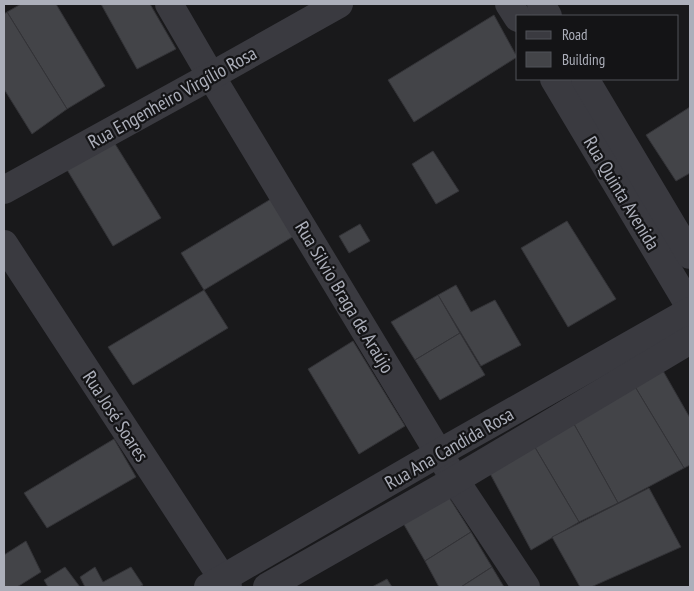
<svg xmlns="http://www.w3.org/2000/svg" width="694" height="591" font-family="'PT Sans Narrow',sans-serif">
	<rect width="100%" height="100%" fill="#19191b"/>
	<g fill="#434448" stroke="#333337">
		<polygon points="21,4 56,4 105,86 67,109 7,12"/>
		<polygon points="101,4 150,4 176,49 137,69"/>
		<polygon points="7,12 67,109 32,134 4,89 4,14"/>
		<polygon points="494,15 517,57 414,122 388,80"/>
		<polygon points="690,107 690,173 676,181 646,135"/>
		<polygon points="112,139 161,218 113,246 66,168"/>
		<polygon points="433,151 459,191 436,204 412,164"/>
		<polygon points="271,199 294,236 204,290 181,253"/>
		<polygon points="567,221 616,299 568,327 521,248"/>
		<polygon points="360,224 370,241 349,253 339,236"/>
		<polygon points="456,285 471,312 495,300 521,345 481,366 438,295"/>
		<polygon points="204,290 228,328 133,385 108,347"/>
		<polygon points="438,295 460,333 415,360 391,322"/>
		<polygon points="460,333 485,375 440,400 415,360"/>
		<polygon points="353,341 405,426 359,454 308,369"/>
		<polygon points="658,362 690,418 690,465 684,468 631,380"/>
		<polygon points="631,380 684,468 618,503 570,417"/>
		<polygon points="570,417 618,503 579,522 530,439"/>
		<polygon points="114,439 136,477 47,528 24,493"/>
		<polygon points="530,439 579,522 531,550 486,466"/>
		<polygon points="649,488 681,547 591,587 580,587 552,537"/>
		<polygon points="445,491 471,532 425,561 399,516"/>
		<polygon points="471,532 492,567 461,587 439,587 425,561"/>
		<polygon points="26,541 41,572 17,587 4,587 4,555"/>
		<polygon points="65,567 80,587 48,587 44,580"/>
		<polygon points="95,567 103,582 131,567 143,585 139,587 85,587 80,577"/>
		<polygon points="492,567 504,587 461,587"/>
		<polygon points="387,579 392,587 372,587"/>
	</g>
	<g fill="none" stroke-linecap="round" stroke-linejoin="round">
		<g stroke="#3a3a40" stroke-width="28">
			<polyline points="169,4 211,76 455,480 526,587"/>
			<polyline points="509,4 518,18"/>
			<polyline points="541,4 548,16"/>
			<polyline points="554,79 690,307"/>
			<polyline points="585,79 690,255"/>
			<polyline points="4,190 211,76 339,4"/>
			<polyline points="4,244 228,587"/>
			<polyline points="208,587 439,453 690,311"/>
			<polyline points="267,587 455,480 690,340"/>
		</g>
	</g>
	<g text-anchor="middle" dominant-baseline="central" stroke-width="4.5" stroke-linejoin="round" paint-order="stroke">
		<g font-size="19" fill="#acafba" stroke="#141416">
			<text transform="translate(172 97) rotate(-29)">Rua Engenheiro Virgílio Rosa</text>
			<text transform="translate(622 193) rotate(59)">Rua Quinta Avenida</text>
			<text transform="translate(345 297) rotate(59)">Rua Silvio Braga de Araújo</text>
			<text transform="translate(116 416) rotate(57)">Rua José Soares</text>
			<text transform="translate(449 448) rotate(-30)">Rua Ana Candida Rosa</text>
		</g>
	</g>
	<rect width="694" height="591" fill="none" stroke="#acafba" stroke-width="10"/>
	<rect x="516" y="15" width="162" height="65" fill="#141416" stroke="#515258"/>
	<rect x="526" y="31" width="25" height="8" fill="#3a3a40" stroke="#515258"/>
	<text x="562" y="40" font-size="15" fill="#acafba">Road</text>
	<rect x="526" y="52" width="25" height="15" fill="#434448" stroke="#515258"/>
	<text x="562" y="65" font-size="15" fill="#acafba">Building</text>
</svg>
